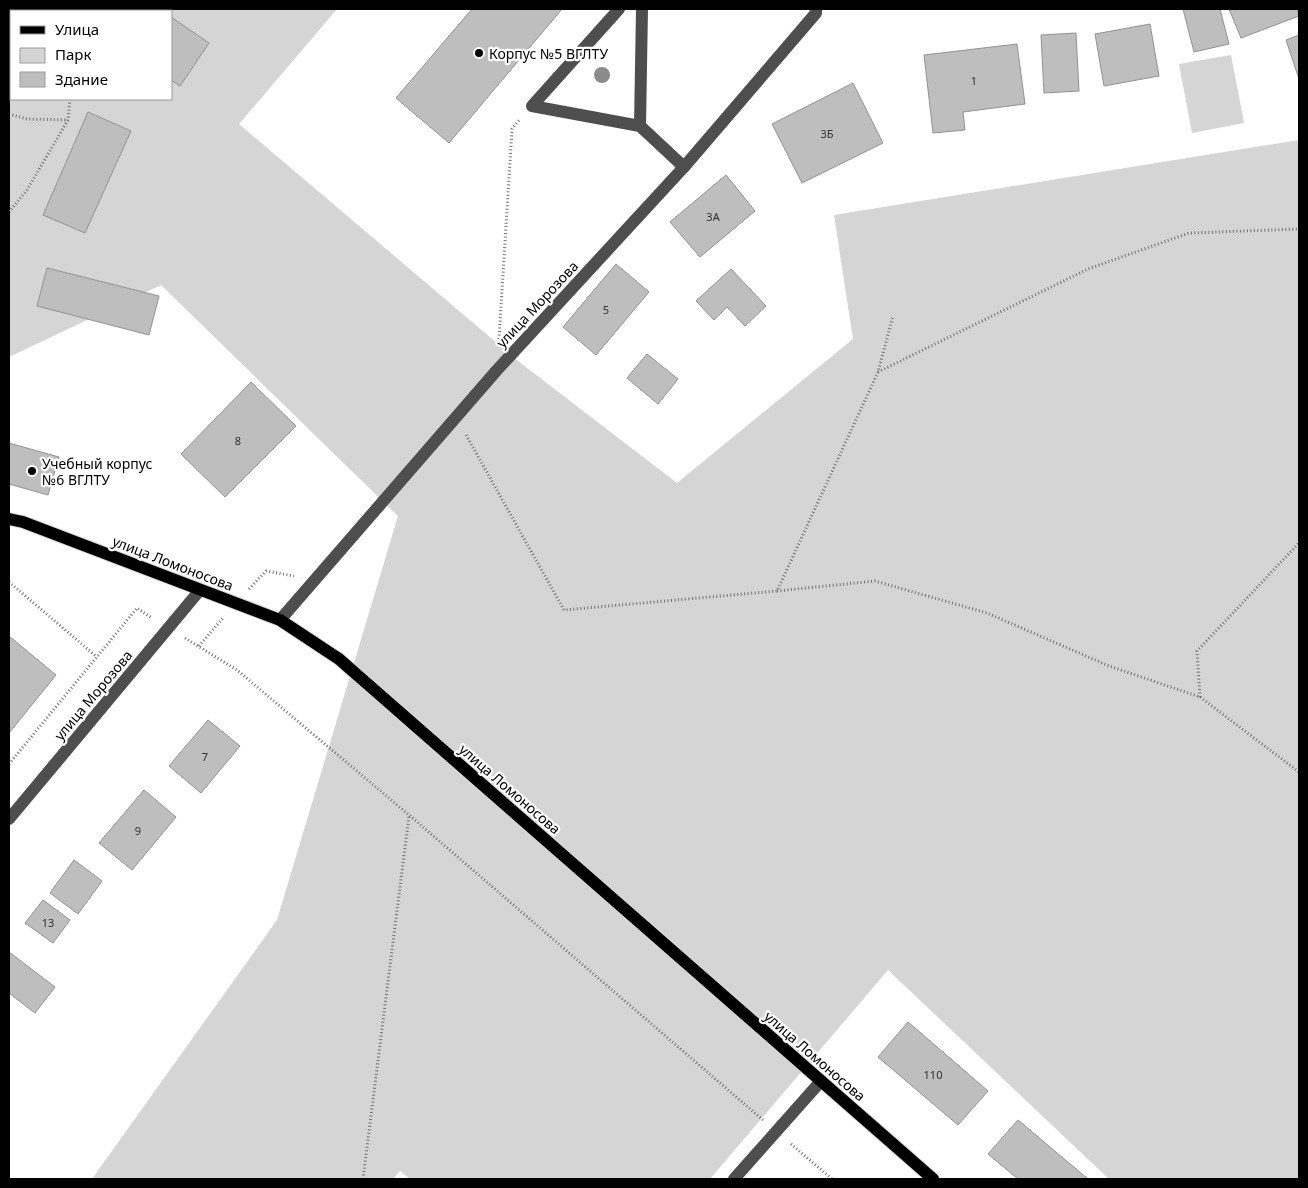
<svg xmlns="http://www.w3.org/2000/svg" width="1308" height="1188" font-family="'Noto Sans',sans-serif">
	<rect width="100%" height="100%" fill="#fff"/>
	<g fill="#d5d5d5" fill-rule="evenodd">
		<path d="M9 9H337L239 124 518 361 677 483 853 339 834 215 1299 140V1179H1109L888 970 710 1179H410L400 1171 393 1179H92L277 920 398 516 161 285 9 357ZM11 11H171V99H11Z"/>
		<polygon points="1231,55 1244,123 1192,133 1179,64"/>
	</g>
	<g fill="#bebebe" stroke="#929292">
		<polygon points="67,9 159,9 163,11 70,11"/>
		<polygon points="472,9 562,9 449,143 396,98"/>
		<polygon points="1183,9 1220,9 1229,44 1194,52"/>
		<polygon points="1229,9 1297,9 1299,16 1241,38"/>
		<polygon points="171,17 209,43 180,86 171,80"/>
		<polygon points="1150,24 1159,76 1104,86 1095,34"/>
		<polygon points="1076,33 1079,91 1044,93 1041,35"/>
		<polygon points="1299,35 1299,79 1286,40"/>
		<polygon points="1017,44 1025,104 963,112 965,130 933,133 924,55"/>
		<polygon points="853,83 883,143 802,183 772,124"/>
		<polygon points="88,112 131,131 85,233 43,215"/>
		<polygon points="726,175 755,211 700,257 670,222"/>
		<polygon points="616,264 649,292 596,355 563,327"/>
		<polygon points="47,268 159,296 149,335 37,306"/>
		<polygon points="731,269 766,306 745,326 727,307 714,320 696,301"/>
		<polygon points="647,354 678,379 658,404 627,378"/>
		<polygon points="251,382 296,426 225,497 181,454"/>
		<polygon points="9,443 59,457 48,495 9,484"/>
		<polygon points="9,636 56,675 9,733"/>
		<polygon points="208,720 240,746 201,793 169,766"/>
		<polygon points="144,790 176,817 132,870 99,843"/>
		<polygon points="74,860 102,881 78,914 50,893"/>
		<polygon points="43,900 70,920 53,943 25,923"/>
		<polygon points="9,952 55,987 35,1013 9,993"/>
		<polygon points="908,1022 988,1091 958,1125 878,1057"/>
		<polygon points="1018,1120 1088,1179 1018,1179 988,1154"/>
	</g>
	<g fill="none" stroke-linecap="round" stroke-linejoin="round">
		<defs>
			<polyline id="major" points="9,519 23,522 280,620 339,659 933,1179"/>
		</defs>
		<use href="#major" stroke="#dbdbdb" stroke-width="14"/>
		<g stroke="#707070" stroke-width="3" stroke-dasharray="1 2.5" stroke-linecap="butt">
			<polyline points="57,9 58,11"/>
			<polyline points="9,114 27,119 68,120"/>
			<polyline points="9,212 27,190 68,120 70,99"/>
			<polyline points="499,339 512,129 520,119"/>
			<polyline points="878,372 1088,269 1189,233 1299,229"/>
			<polyline points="466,435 564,610 777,591 878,372 893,316"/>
			<polyline points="9,582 97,657"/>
			<polyline points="249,589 266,571 294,576"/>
			<polyline points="777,591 875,581 987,613 1109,666 1200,697 1299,772"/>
			<polyline points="185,638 237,670 409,815 763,1120"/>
			<polyline points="199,646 223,618"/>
			<polyline points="1200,697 1197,651 1299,543"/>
			<polyline points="9,764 137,608 152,618"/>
			<polyline points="791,1144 832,1179"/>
			<polyline points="363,1179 409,816"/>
		</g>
		<g stroke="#4e4e4e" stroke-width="12">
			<polyline points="619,9 532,106 640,126 684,167"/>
			<polyline points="640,126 642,9"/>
			<polyline points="280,620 497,370 684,167 816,13 816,9"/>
			<polyline points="9,819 200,590"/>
			<polyline points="734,1179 821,1081"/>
		</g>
		<use href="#major" stroke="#000" stroke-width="12"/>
	</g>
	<circle fill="#8b8b8b" cx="602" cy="75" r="8"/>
	<g fill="#000" stroke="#fff" stroke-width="2">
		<circle cx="479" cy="53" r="5"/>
		<circle cx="32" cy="471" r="5"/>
	</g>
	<g text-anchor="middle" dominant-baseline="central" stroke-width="4.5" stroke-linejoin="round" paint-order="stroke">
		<g font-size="11" fill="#303030">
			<text x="974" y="80">1</text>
			<text x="827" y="133">3Б</text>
			<text x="713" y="216">3А</text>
			<text x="606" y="309">5</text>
			<text x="238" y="440">8</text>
			<text x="205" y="756">7</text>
			<text x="138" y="830">9</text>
			<text x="48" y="922">13</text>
			<text x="933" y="1074">110</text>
		</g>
		<g font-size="14" fill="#000" stroke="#fff" text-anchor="start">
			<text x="489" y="53">Корпус №5 ВГЛТУ</text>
			<text x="42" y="463">Учебный корпус<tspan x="42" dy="16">№6 ВГЛТУ</tspan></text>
		</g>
		<g font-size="14" fill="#000" stroke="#fff">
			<text transform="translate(537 304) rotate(-47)">улица Морозова</text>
			<text transform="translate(173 563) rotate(21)">улица Ломоносова</text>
			<text transform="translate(93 695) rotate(-50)">улица Морозова</text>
			<text transform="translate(510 789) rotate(41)">улица Ломоносова</text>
			<text transform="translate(815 1056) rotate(41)">улица Ломоносова</text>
		</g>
	</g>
	<rect width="1308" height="1188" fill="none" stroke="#000000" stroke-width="20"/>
	<rect x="10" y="10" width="162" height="90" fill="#ffffff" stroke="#999999"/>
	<rect x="20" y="26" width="25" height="8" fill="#000000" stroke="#999999"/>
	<text x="55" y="35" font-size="15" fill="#000000">Улица</text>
	<rect x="20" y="48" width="25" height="15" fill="#d5d5d5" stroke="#999999"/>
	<text x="55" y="60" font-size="15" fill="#000000">Парк</text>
	<rect x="20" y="72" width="25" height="15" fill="#bebebe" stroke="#999999"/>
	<text x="55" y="85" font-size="15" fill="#000000">Здание</text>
</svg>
